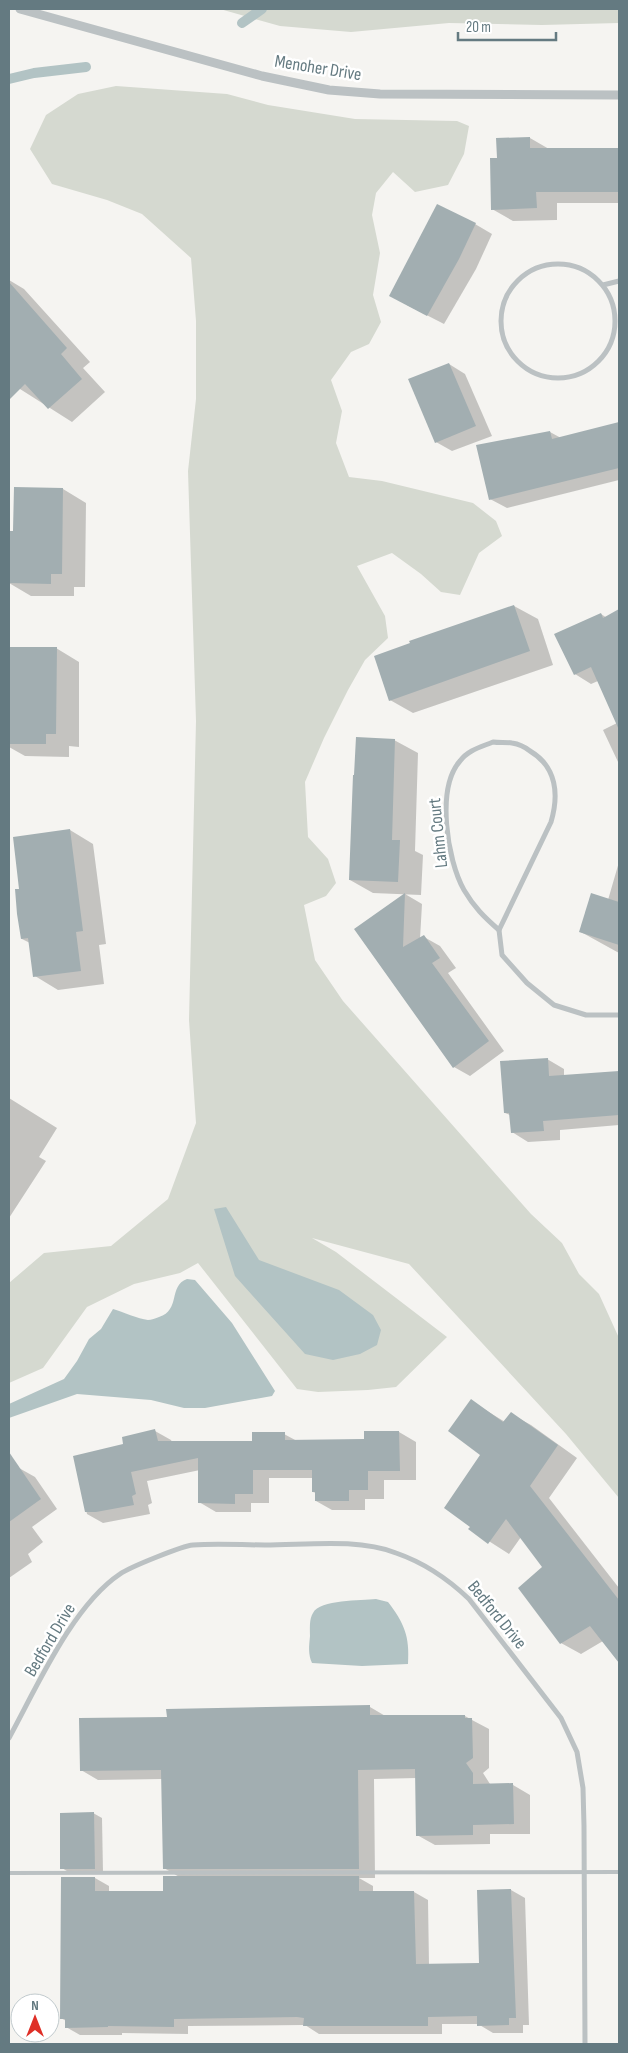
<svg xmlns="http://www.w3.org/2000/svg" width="628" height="2053" font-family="'Sofia Sans Condensed',sans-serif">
	<rect width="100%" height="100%" fill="#f5f4f1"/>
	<g fill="#d5d9d0">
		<polygon points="220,9 619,9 619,23 542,25 449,23 351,32 280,26"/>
		<polygon points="116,86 227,94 268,105 355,119 457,121 469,126 464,154 448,185 415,192 393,172 376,193 372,215 380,253 373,295 381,322 369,344 351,352 331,380 342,411 336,443 349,477 382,481 473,503 496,521 502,536 479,553 460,595 441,592 421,574 392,553 357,566 385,616 388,638 365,660 348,690 324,738 305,782 308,837 328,859 336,883 326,896 304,905 315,960 343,1001 531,1214 562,1243 579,1274 599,1294 619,1338 619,1498 566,1434 409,1264 312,1238 336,1252 447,1337 396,1387 368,1390 318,1392 297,1389 198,1263 180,1273 134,1284 87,1307 43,1368 9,1383 9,1283 44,1253 111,1246 168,1199 196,1123 189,1020 196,721 188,471 196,399 196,321 191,258 142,214 107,200 52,184 30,149 46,115 78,94"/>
	</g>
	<g fill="#b2c3c4">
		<polygon points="226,1207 259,1260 339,1290 373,1315 381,1330 377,1345 360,1354 333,1360 305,1354 235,1276 214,1209"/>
		<path d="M187 1279 195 1280 232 1323 275 1391 272 1396 205 1408H184L151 1400 77 1394 9 1418V1404L64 1379 77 1361 89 1339 101 1329 113 1309C123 1312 138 1319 148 1320 151 1320 156 1318 159 1317 181 1310 168 1286 187 1279Z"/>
		<path d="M376 1599 388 1602C404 1623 410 1636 408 1664L362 1666 312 1663C308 1654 309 1646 310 1636 310 1629 309 1619 313 1613 320 1599 361 1601 376 1599Z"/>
	</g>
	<g fill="#0003">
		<polygon points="530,138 549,149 619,149 619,203 557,203 557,220 513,221 492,209 498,159"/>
		<polygon points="475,224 492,234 476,269 444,324 407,305"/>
		<polygon points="9,280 24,289 90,362 83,368 105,392 72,422 20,389 9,376"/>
		<polygon points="449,364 465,374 492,436 452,451 436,442"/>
		<polygon points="619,423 619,480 507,508 490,499 550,432 561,438"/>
		<polygon points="63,489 86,503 85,587 74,587 74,596 31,596 9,583 9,533 14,533"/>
		<polygon points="514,606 538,619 553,665 413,713 390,700"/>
		<polygon points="619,610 619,764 603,730 617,723 598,681 591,684 575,674 601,614 607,618"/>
		<polygon points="9,648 56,648 79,662 79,747 69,746 69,757 25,756 9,747"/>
		<polygon points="394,740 418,753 415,851 423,855 421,895 373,893 350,880"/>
		<polygon points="70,830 93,844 106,944 99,945 104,984 58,990 35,976 30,943 22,939 20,890"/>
		<polygon points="619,862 619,953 581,932 608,900"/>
		<polygon points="405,894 422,904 420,939 424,937 440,946 456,968 448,973 504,1051 470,1076 454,1067 356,930"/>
		<polygon points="547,1059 564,1069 564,1076 619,1072 619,1125 560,1130 560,1140 528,1142 512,1132 510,1115 505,1113"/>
		<polygon points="9,1098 57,1128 39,1157 46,1161 9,1218"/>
		<polygon points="471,1401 505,1422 511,1414 531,1425 577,1458 549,1498 619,1588 619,1655 610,1650 603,1641 581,1654 561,1643 544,1567 521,1537 509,1554 470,1529 482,1454"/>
		<polygon points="155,1431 171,1440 172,1442 254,1442 284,1434 297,1441 366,1440 366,1433 399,1432 416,1442 416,1480 384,1480 384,1499 365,1499 365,1510 332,1510 316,1501 316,1493 313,1492 313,1478 269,1478 269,1503 251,1503 251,1512 216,1512 199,1502 200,1470 147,1481 152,1503 148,1505 150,1514 103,1523 87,1514 74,1457 125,1445"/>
		<polygon points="19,1468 35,1477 57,1509 32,1527 43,1542 28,1554 32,1562 9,1578 9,1475"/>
		<polygon points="370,1707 387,1717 465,1716 472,1720 489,1729 489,1768 483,1773 490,1784 513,1785 530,1795 530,1834 490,1834 490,1844 435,1845 417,1835 417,1778 374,1779 375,1878 359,1878 373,1886 373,1892 414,1892 428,1900 429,1965 480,1965 478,1891 511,1890 525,1898 529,2025 523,2025 523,2033 493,2033 478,2024 442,2024 442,2034 319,2034 305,2025 188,2026 188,2034 122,2033 122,2035 80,2035 66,2027 66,2021 61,2018 95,1878 109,1886 109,1892 165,1892 181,1878 164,1868 162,1779 98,1780 81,1770 168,1718"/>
		<polygon points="93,1813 102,1818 103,1873 70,1873 62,1868"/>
	</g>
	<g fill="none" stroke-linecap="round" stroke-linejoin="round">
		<g stroke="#b2c3c4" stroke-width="10">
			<polyline points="242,23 262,9"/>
			<polyline points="9,79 34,73 86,67"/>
		</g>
	</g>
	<g fill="#a2aeb1">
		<polygon points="530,137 530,148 619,148 619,192 536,192 537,208 491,210 490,158 497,158 496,138"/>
		<polygon points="437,204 476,223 459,259 427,316 389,296"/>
		<polygon points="9,282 67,348 61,354 82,379 48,409 25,384 9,400"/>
		<polygon points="449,363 476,426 435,443 408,379"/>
		<polygon points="619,422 619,468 489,500 476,445 550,431 552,439"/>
		<polygon points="14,487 63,488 62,574 51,574 51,584 9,583 9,531 13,531"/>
		<polygon points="514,605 530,651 389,701 374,656 410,643 409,641"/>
		<polygon points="619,609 619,730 591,667 574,675 554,634 601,613 603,618"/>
		<polygon points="9,647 57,647 56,734 46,734 46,744 9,744"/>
		<polygon points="356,737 395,739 392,840 400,840 398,882 349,880 353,775 354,775"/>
		<polygon points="70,829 83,931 76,932 81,971 33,977 28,938 21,939 17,914 15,889 19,889 13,837"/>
		<polygon points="405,893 403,947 424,935 440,958 432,963 489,1041 453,1068 354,929"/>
		<polygon points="591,893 619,902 619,945 579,932"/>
		<polygon points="548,1058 549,1076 619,1071 619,1115 543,1121 544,1131 511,1133 509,1113 504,1113 500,1061"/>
		<polygon points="471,1399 503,1422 511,1412 558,1445 530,1486 619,1600 619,1663 590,1626 560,1644 518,1588 542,1567 506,1519 488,1544 468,1529 470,1527 444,1508 480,1455 448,1431"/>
		<polygon points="155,1429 158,1441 252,1441 252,1432 285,1432 285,1440 364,1439 364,1431 399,1431 400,1471 368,1471 368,1490 349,1490 349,1501 315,1501 315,1492 312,1492 312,1470 253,1470 253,1494 235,1494 235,1504 198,1503 198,1458 131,1472 136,1494 132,1496 134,1505 96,1512 85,1512 73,1456 123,1444 122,1437"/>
		<polygon points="9,1452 41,1499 9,1522"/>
		<polygon points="370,1705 370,1715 465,1715 465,1718 472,1718 473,1758 466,1763 473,1773 473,1784 513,1783 514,1824 473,1825 473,1835 416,1836 415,1769 358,1770 359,1869 163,1869 161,1770 80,1771 79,1718 167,1717 166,1709"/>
		<polygon points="94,1812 95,1869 60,1869 60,1813"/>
		<polygon points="163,1876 359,1876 359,1891 414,1891 416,1964 479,1963 477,1890 511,1889 516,2018 509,2018 509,2025 477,2026 477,2016 428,2017 428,2026 303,2026 304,2018 297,2017 174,2019 174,2027 108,2026 108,2027 65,2028 65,2019 60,2019 61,1877 95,1877 95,1891 163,1891"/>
	</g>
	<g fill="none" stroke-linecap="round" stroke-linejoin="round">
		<polyline stroke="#bbc1c3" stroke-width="4" points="9,1873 619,1872"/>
		<g stroke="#bbc1c3" stroke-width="5">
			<circle cx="558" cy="321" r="57"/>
			<polyline points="603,285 619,281"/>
			<path d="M493 742C499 743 506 742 512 743 519 744 525 747 530 751 557 767 559 795 551 822L499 930C484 917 474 907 464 890 447 860 436 788 460 761 468 750 481 747 493 742Z"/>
			<polyline points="499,930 502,955 527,983 554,1005 586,1015 619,1015"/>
			<path d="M9 1738C36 1689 72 1606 120 1574 130 1567 182 1546 193 1545 217 1543 242 1545 265 1545 306 1545 358 1538 396 1553 425 1563 447 1578 469 1599L561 1718 577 1752 583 1788 584 1826 585 2044"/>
		</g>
		<polyline stroke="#bbc1c3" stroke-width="9" points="20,9 262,76 329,90 380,94 619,95"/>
	</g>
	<g text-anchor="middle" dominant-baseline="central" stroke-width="5" stroke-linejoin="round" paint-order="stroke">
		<g font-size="18" fill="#647a81" stroke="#fff">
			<text transform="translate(318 68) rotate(9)">Menoher Drive</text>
			<text transform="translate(438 833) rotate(-96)">Lahm Court</text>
			<text transform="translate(497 1615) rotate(51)">Bedford Drive</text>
			<text transform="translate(50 1640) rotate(-59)">Bedford Drive</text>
		</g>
	</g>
	<rect width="628" height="2053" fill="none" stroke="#647a81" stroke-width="20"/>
	<g transform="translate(35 2018)"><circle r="24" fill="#ffffff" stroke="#c1cacd"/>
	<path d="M0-4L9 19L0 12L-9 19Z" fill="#df2f27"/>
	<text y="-8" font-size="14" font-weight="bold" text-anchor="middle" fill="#647a81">N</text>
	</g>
	<path d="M458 32v8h98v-8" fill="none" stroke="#647a81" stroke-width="2.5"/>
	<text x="466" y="32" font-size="15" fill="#647a81" stroke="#ffffff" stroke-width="4" paint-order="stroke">20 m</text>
</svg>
